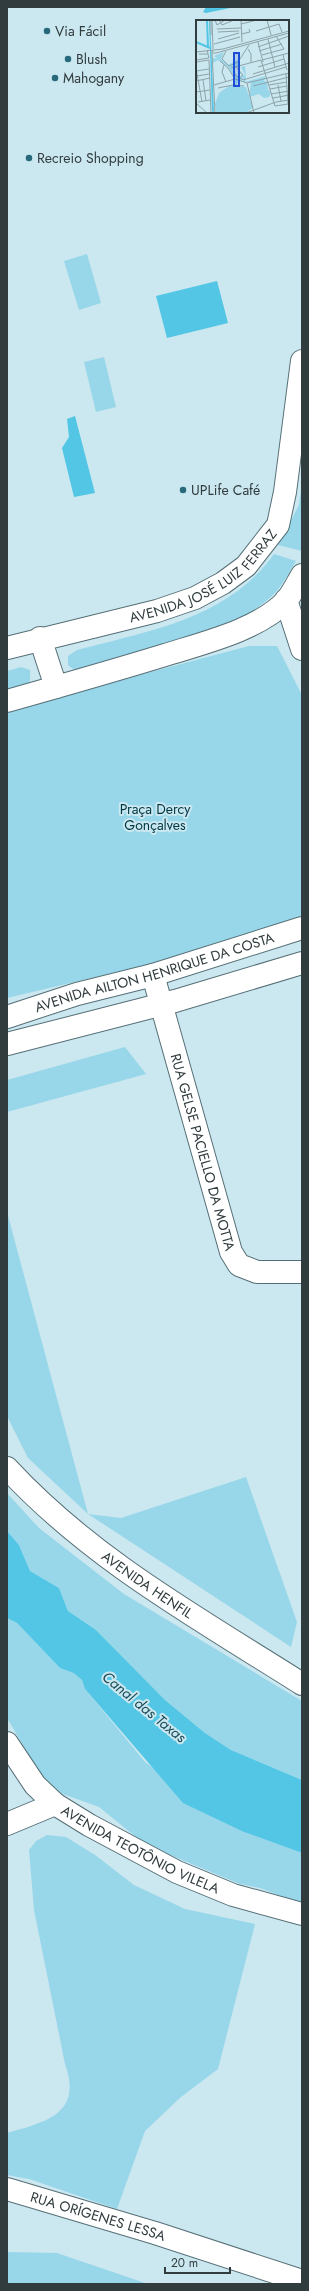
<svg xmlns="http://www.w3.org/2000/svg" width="309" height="2291" font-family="Jost,sans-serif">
	<rect width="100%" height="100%" fill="#cbe7ef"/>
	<g fill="#98d7ea">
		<polygon points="87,254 101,303 79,310 64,261"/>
		<polygon points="104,357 116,407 96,412 84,362"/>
		<polygon points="302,483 302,551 278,545 299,505"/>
		<path d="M274 554 296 561C289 572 283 585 274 594 229 638 139 653 80 669H73L68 665V656L77 650C148 631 228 619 274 554Z"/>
		<polygon points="249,646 277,646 302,695 302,928 7,998 7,710"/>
		<polygon points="21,667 30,670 30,680 27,687 7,693 7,671"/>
		<polygon points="125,1047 146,1074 7,1112 7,1080"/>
		<polygon points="7,1212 88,1514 121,1518 246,1477 297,1622 291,1647 88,1514 28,1458 7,1416"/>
		<polygon points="7,1493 39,1528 124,1594 302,1701 302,1780 231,1750 205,1733 165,1700 96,1630 68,1611 59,1588 30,1571 19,1545 7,1531"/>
		<polygon points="7,1618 17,1623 60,1668 74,1672 82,1680 85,1689 145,1762 244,1832 302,1853 302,1904 260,1888 240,1884 146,1845 99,1807 49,1789 7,1718"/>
		<path d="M47 1835 66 1837 95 1855 134 1885 185 1909 255 1924 218 2069 181 2097 145 2131 117 2209 29 2179 7 2175V2133C46 2122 83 2114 65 2064L34 1910 29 1850 36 1841Z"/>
		<polygon points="7,2252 57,2253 148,2284 7,2284"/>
	</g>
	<g fill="#52c6e4">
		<polygon points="206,7 235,7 206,13 203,12"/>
		<polygon points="217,281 228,323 167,338 156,296"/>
		<polygon points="75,416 95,493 74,497 62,448 69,437 67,419"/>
		<polygon points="7,1531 19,1545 30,1571 59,1588 68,1611 96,1630 165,1700 205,1733 231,1750 302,1780 302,1853 244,1832 183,1803 85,1689 82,1680 74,1673 60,1668 17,1623 7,1618"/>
	</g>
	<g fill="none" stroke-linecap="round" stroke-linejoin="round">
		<defs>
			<g id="minor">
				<polyline points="286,600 302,649"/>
				<polyline points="40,638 56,687"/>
				<path id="s1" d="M7 648 157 611 195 598 223 583 246 566 278 525 285 492 302 361"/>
				<path d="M7 701C60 686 113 671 165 655 203 643 258 630 286 601 292 594 297 583 302 575"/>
				<path id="s2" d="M153 975 231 1252 239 1265 257 1272H302"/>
				<path id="s3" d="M7 1017 77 994 153 975 302 928"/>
				<polyline points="7,1044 175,1001 302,963"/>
				<path id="s4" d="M7 1468C91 1559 198 1618 302 1684"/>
				<path id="s5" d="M7 1743 35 1785 55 1804 89 1825 177 1872 233 1895 302 1914"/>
				<polyline points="7,1824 55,1804"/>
				<path id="s6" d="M7 2189 155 2233 302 2281"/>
			</g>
		</defs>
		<use href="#minor" stroke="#566f77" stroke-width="24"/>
		<use href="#minor" stroke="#fff" stroke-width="22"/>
	</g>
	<g fill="#26697b" stroke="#cbe7ef" stroke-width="1.5">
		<circle cx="47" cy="31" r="4"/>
		<circle cx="68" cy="59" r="4"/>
		<circle cx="55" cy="78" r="4"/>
		<circle cx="29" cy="158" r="4"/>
		<circle cx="183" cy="490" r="4"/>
	</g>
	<g text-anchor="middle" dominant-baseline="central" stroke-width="4" stroke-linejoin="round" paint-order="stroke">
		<g font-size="14" fill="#313c3f" stroke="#cbe7ef" text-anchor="start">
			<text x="55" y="31">Via Fácil</text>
			<text x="76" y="59">Blush</text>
			<text x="63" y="78">Mahogany</text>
			<text x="37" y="158">Recreio Shopping</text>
			<text x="191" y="490">UPLife Café</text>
		</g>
		<g font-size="14" fill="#313c3f" stroke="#cbe7ef">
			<text stroke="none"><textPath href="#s1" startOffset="213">AVENIDA JOSÉ LUIZ FERRAZ</textPath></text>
			<text stroke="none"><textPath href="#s3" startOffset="154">AVENIDA AILTON HENRIQUE DA COSTA</textPath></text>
			<text stroke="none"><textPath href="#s2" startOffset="184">RUA GELSE PACIELLO DA MOTTA</textPath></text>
			<text stroke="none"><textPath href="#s4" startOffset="183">AVENIDA HENFIL</textPath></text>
			<text stroke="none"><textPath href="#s5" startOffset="175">AVENIDA TEOTÔNIO VILELA</textPath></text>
			<text stroke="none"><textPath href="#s6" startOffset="95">RUA ORÍGENES LESSA</textPath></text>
		</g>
		<g font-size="14" fill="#013845" stroke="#cbe7ef">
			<text x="155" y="809">Praça Dercy<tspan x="155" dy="16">Gonçalves</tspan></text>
		</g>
		<g font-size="15" font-style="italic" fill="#194b58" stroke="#cbe7ef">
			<text transform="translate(144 1707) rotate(39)">Canal das Taxas</text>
		</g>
	</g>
	<g transform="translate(196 20)">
		<rect width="93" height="93" fill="#cbe7ef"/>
		<path d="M28 32 25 39 32 45 43 39 44 46 36 49 37 51 38 49H40L38 50 42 57 38 53 39 55 43 58 46 56 43 52H45L46 56 49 55 45 47 49 46 50 60 49 62 70 56 68 61 71 62 72 70 75 72 73 77 68 78 63 74 53 77 55 62H47L48 60 46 59V61H42L40 65 38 64 40 59 32 47 22 40 17 43V38L22 39 18 36ZM33 66 50 67 57 88 49 93H20L19 84 23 73Z" fill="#98d7ea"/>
		<path d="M13 0H14L18 93 16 91Z" fill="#52c6e4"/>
		<path fill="none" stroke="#52c6e4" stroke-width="2" d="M11 0 12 27M0 22 14 28"/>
		<path fill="none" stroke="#8da3a9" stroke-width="1" d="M15 0V15M16 0 17 29M19 0 21 5 29 0M23 0 26 5 38 0M45 0 46 22M71 0 75 15M45 4 61 0M21 9 45 8M60 11 83 4 86 12M22 12 43 11M45 14 54 12 53 9M80 16 88 29M22 19 43 13M72 19 79 47M62 22 67 42M18 24 44 17M62 27 93 16M52 29 55 34V43M17 30 16 33H20L93 13M30 31 26 39 33 46M63 31 86 24M0 32 27 29 93 11M16 33 19 93M3 34H12L11 30M66 35 88 29M87 35 91 50M0 40 13 38 12 34M65 40 79 86 92 84 90 53M66 40 93 33M24 41 32 48 39 59 51 63 93 53M0 42 13 40 15 93M28 45 26 52 30 62M33 46 42 42 53 25M40 47 47 55 43 58M62 47 88 39M0 48 6 82M35 48 65 40M37 49 39 55 47 60M0 51 13 49M57 54 93 43M1 56 13 54M7 60 10 81M47 60 90 47M0 61 14 58M51 63 58 93M18 65 39 59M73 65 91 62M82 65 85 81M57 66 93 57M22 68 37 65 48 66M74 69 91 66M0 72 14 70M75 74 93 71M77 78 93 75M2 82 14 80M0 83 11 93M50 93 80 82 93 80"/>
		<path fill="#1d4ed8" fill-opacity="0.15" stroke="#1d4ed8" stroke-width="2" d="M38 33H43V66H38Z"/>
		<rect width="93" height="93" fill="none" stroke="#313c3f" stroke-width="2"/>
	</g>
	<rect width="309" height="2291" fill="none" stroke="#313c3f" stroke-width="16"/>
	<path d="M165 2267v6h65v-6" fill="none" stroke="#313c3f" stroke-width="2"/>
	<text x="171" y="2267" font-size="12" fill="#313c3f" stroke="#cbe7ef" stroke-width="3" paint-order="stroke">20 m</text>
</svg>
